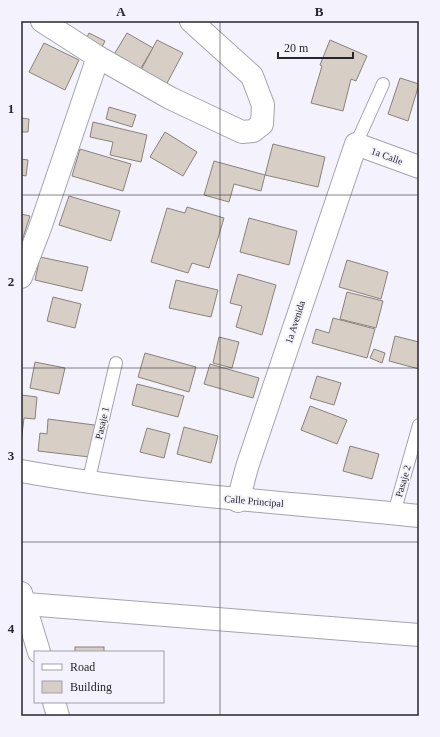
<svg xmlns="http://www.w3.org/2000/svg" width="440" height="737" font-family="Georgia,serif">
	<rect width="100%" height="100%" fill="#f3f2fd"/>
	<g fill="#d7cec6" stroke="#8a827a">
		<polygon points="89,33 105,41 96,59 80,51"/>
		<polygon points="127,33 153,48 136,76 110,61"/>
		<polygon points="157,40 183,53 166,85 140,72"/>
		<polygon points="330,40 367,56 356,81 351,79 343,111 311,103 322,66 320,65"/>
		<polygon points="44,43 79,60 65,90 29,72"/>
		<polygon points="400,78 419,84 408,121 388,114"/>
		<polygon points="109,107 136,115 132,127 106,119"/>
		<polygon points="21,118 29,119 28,132 21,132"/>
		<polygon points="93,122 147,135 141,162 110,155 113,142 90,137"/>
		<polygon points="165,132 197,152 183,176 150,157"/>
		<polygon points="273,144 325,157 318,187 265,175"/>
		<polygon points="80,149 131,164 123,191 72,176"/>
		<polygon points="21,159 28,160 26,176 21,175"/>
		<polygon points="214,161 265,175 261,191 234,184 229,202 204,195"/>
		<polygon points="69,196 120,211 111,241 59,225"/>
		<polygon points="187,207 224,218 209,268 192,263 188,273 151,262 167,208 185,213"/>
		<polygon points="21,214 30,216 21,244"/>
		<polygon points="249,218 297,231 289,265 240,252"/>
		<polygon points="40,257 88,267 82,291 35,280"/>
		<polygon points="347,260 388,272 381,299 339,287"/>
		<polygon points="238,274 276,285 262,335 236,327 242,306 230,303"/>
		<polygon points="176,280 218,290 211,317 169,308"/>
		<polygon points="347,292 383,301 376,328 340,319"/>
		<polygon points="53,297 81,304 75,328 47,321"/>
		<polygon points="333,318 375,329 367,358 312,343 316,329 329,333"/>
		<polygon points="395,336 419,342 419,369 389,361"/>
		<polygon points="219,337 239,342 232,368 213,363"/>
		<polygon points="374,349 385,353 382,363 370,358"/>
		<polygon points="145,353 196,367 189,392 138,377"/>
		<polygon points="35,362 65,368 59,394 30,388"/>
		<polygon points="210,364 259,378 253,398 204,384"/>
		<polygon points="317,376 341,383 334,405 310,398"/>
		<polygon points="137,384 184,396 178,417 132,405"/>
		<polygon points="21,395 37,397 35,419 24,418 21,443"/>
		<polygon points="310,406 347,420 337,444 301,430"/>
		<polygon points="48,419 102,426 98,458 38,451 40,433 47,434"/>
		<polygon points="184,427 218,436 211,463 177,454"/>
		<polygon points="147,428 170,434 164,458 140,452"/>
		<polygon points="350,446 379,454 372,479 343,471"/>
		<rect x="75" y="647" width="29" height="5"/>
	</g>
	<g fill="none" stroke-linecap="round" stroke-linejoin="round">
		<defs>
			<g id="service">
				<polyline points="356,144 383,84"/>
				<polyline points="88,483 116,363"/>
				<polyline points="394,513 419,425"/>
			</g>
			<g id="minor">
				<polyline points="98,57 170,98 242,132 253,131 262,124 263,105 252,76 191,21"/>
				<polyline points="21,277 40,228 98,57 42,21"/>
				<path d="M21 471C153 495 286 502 419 516"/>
				<polyline points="238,501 247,467 356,144 419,167"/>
				<polyline points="21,593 39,652"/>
				<polyline points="26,604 419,635"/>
				<polyline points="54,702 58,716"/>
			</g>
		</defs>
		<use href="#service" stroke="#a5a4ae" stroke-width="14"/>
		<use href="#minor" stroke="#a5a4ae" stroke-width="24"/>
		<use href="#service" stroke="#fff" stroke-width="12"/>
		<use href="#minor" stroke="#fff" stroke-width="22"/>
	</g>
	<path fill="none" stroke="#27262a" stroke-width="1" stroke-opacity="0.55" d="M220 21V716M21 195H419M21 368H419M21 542H419"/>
	<g text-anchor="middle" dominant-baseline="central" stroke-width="3.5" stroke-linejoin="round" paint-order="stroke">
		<g font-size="10" fill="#27262a" stroke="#f3f2fd">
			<text transform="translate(387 156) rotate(20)">1a Calle</text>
			<text transform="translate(295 322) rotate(-72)">1a Avenida</text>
			<text transform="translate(102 423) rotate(-77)">Pasaje 1</text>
			<text transform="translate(403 481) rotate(-74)">Pasaje 2</text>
			<text transform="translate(254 501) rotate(5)">Calle Principal</text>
		</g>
	</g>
	<rect width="440" height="737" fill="none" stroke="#f3f2fd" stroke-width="44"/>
	<rect x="34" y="651" width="130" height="52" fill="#f3f2fd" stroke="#a1a0a9"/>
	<rect x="42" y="664" width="20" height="6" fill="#ffffff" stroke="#a1a0a9"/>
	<text x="70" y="671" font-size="12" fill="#27262a">Road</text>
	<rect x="42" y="681" width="20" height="12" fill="#d7cec6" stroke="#a1a0a9"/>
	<text x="70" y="691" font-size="12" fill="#27262a">Building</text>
	<path d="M278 52v6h75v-6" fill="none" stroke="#27262a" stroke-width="2"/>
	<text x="284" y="52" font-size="12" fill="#27262a" stroke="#f3f2fd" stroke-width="3" paint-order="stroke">20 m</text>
	<rect x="22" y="22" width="396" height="693" fill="none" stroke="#27262a" stroke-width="1.5"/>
	<g font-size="13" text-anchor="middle" font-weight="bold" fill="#27262a">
		<text x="121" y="16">A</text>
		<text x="319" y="16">B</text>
		<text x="11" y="113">1</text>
		<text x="11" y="286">2</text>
		<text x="11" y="460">3</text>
		<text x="11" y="633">4</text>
	</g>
</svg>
